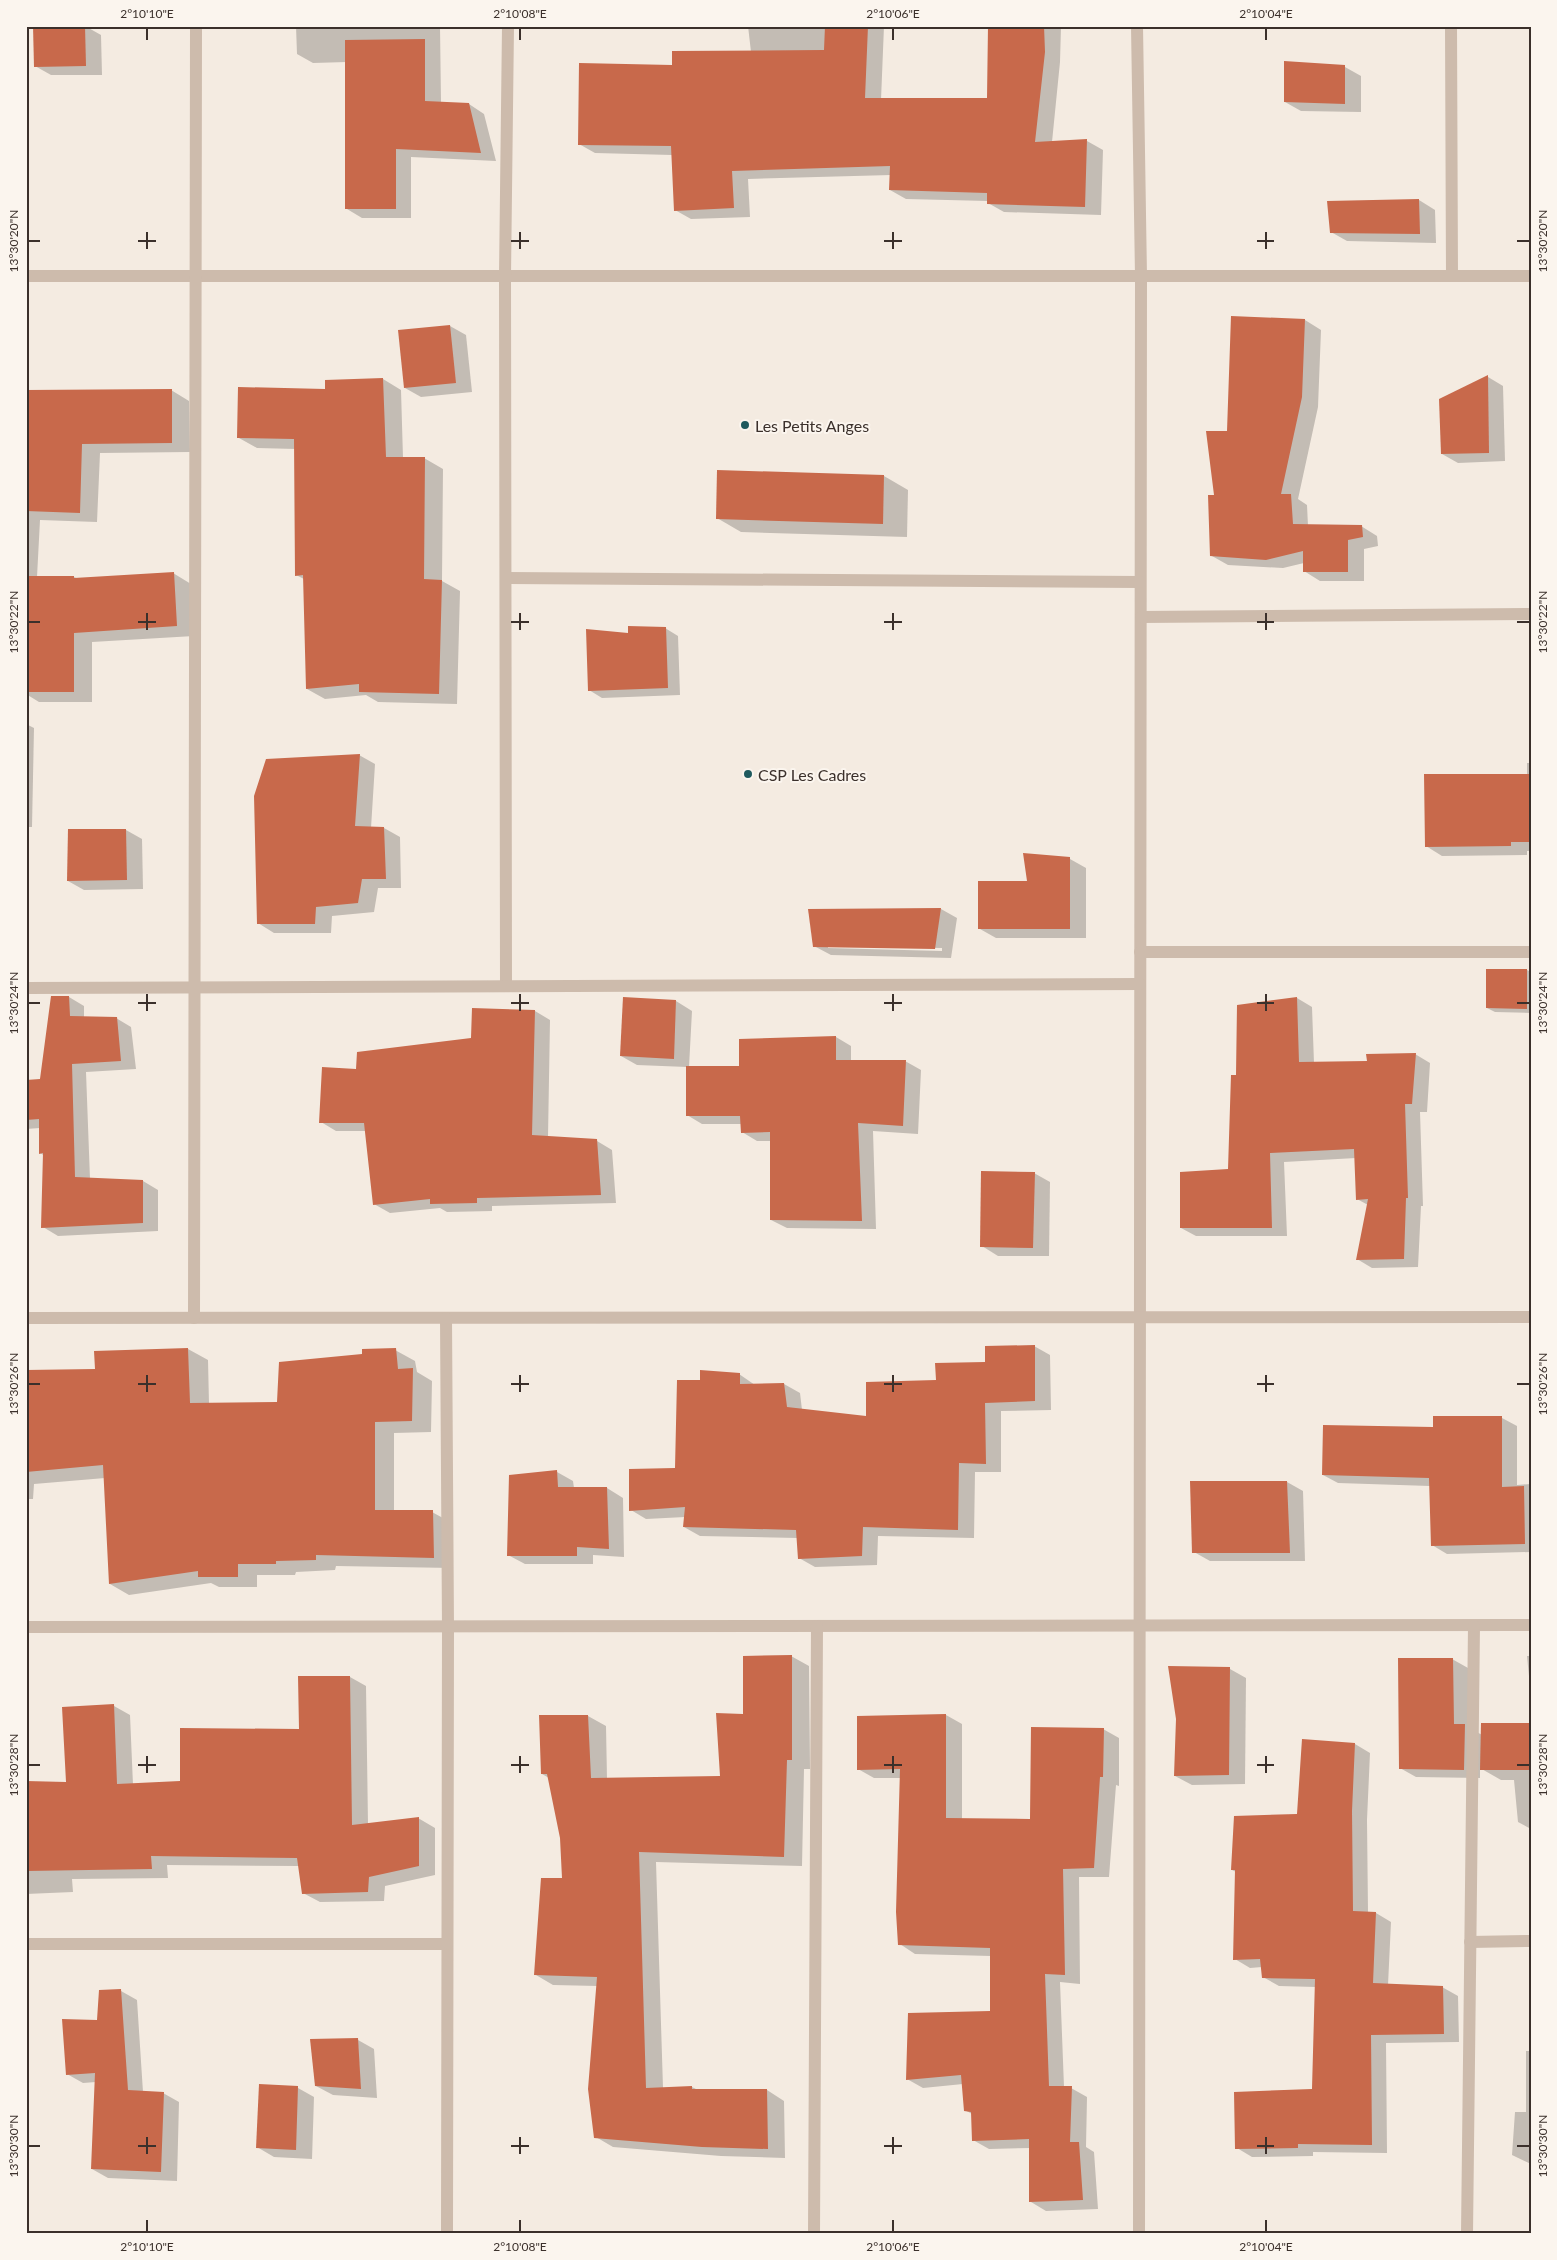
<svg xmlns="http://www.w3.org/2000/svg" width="1557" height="2260" font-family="Lato,sans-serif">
	<rect width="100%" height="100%" fill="#f4ebe1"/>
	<g fill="#0003" fill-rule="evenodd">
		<polygon points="85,26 101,35 102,75 51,75 35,66"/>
		<polygon points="296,26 440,26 441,103 469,104 484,114 496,161 411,157 411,218 362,218 347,209 347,62 313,63 297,54"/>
		<polygon points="748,26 884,26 881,100 988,100 989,26 1061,26 1060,62 1052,142 1087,141 1103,150 1101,215 1004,212 988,203 988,201 906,199 890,190 891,175 748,179 750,217 691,219 675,210 672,155 595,153 579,144 674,66 751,52"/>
		<polygon points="1345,67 1361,76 1361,112 1301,111 1285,102"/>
		<polygon points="1419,200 1435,210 1436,243 1347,241 1331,232"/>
		<polygon points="1305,320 1321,330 1318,407 1298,499 1307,505 1308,526 1361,526 1377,536 1378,546 1364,549 1364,581 1320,581 1304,571 1304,563 1283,568 1228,565 1212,556 1216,497 1228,432"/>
		<polygon points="450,326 466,335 472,392 421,397 405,388"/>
		<polygon points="1488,377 1503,386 1505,461 1458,463 1442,454"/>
		<polygon points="383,379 401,390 403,458 424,458 443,469 442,581 460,591 457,704 378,702 366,695 325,699 307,689 304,579 296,575 296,449 257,448 239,438 326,390"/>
		<polygon points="171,390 189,401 190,452 100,453 97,522 40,520 37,577 74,577 78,579 173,573 191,584 194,636 92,642 92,702 39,702 26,694 26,392"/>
		<polygon points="884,476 908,490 907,537 741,532 717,518"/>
		<polygon points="665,628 678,636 680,695 602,698 589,690 630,635"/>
		<polygon points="26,724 34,728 32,827 26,827"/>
		<polygon points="359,755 375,764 371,828 384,828 400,837 401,888 378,888 374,912 332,916 331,933 274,933 258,923"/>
		<polygon points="1527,763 1531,763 1531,851 1527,851 1527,855 1442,856 1426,846 1527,776"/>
		<polygon points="126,830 142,839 143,889 84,890 68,881"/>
		<polygon points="1070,859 1086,868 1086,938 996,938 980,929 1029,882"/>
		<path d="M941 909 957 918 951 958 831 955 814 946 810 910ZM828 946 942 948V951L828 948Z"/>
		<polygon points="1527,970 1531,972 1531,1013 1495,1012 1487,1008"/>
		<polygon points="52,997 69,997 84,1006 84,1018 116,1018 131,1027 136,1069 86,1072 90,1179 143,1181 158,1190 158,1231 58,1236 43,1227 45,1156 40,1153 40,1128 26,1129 26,1081 41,1080"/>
		<polygon points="1297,998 1312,1007 1314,1063 1368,1062 1415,1054 1430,1063 1427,1112 1420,1112 1423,1206 1421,1206 1418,1267 1372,1268 1357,1259 1368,1205 1357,1199 1356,1158 1284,1162 1287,1236 1196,1236 1181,1228 1229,1170 1238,1076"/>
		<polygon points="676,1001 692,1011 689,1067 741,1067 836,1037 851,1046 851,1061 905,1061 921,1070 918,1134 873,1131 876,1229 787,1228 771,1220 771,1141 757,1141 742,1132 742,1124 702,1124 687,1115 687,1067 637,1065 621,1056"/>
		<polygon points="473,1009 535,1011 550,1020 548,1137 597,1141 612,1150 616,1203 492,1206 492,1211 447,1212 440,1208 390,1213 374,1204 366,1131 336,1131 321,1122 357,1070 472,1039"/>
		<polygon points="1034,1173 1050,1182 1049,1256 998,1256 982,1246"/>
		<polygon points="1034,1346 1050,1355 1051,1410 1001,1411 1001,1472 975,1472 974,1538 878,1536 877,1565 815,1567 799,1558 798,1538 700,1536 684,1527 685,1517 646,1519 631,1510 676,1469 702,1381 739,1374 755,1385 784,1384 800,1393 802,1410 867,1418 937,1382"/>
		<polygon points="188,1349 208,1360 209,1404 278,1403 363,1355 395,1350 415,1361 417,1372 432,1381 431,1432 394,1433 394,1512 432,1512 452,1523 453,1568 336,1566 335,1570 296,1572 295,1575 257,1575 257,1587 219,1587 211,1583 129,1595 110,1584 105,1478 34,1484 33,1499 26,1499 26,1371 96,1370 95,1352"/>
		<polygon points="1434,1418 1502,1418 1517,1426 1517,1485 1531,1484 1531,1552 1447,1554 1432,1545 1430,1486 1338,1483 1323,1475 1434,1428"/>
		<polygon points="557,1472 573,1481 574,1488 607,1488 623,1498 624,1557 593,1555 593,1564 525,1564 508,1555 510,1476"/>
		<polygon points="1287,1482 1303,1491 1305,1561 1210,1561 1194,1552"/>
		<polygon points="791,1656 809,1666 810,1769 804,1769 802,1866 656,1862 663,2088 692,2087 698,2090 767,2090 784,2101 785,2158 721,2156 613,2147 596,2137 598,1986 553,1985 536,1975 563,1880 561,1838 549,1778 542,1774 541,1717 588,1716 606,1726 607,1779 721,1778 744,1715"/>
		<polygon points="1527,1656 1531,1656 1531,1696"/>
		<polygon points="1452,1659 1468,1668 1470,1728 1482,1735 1531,1724 1531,1829 1518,1822 1514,1780 1501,1780 1480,1768 1480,1778 1416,1777 1400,1768"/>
		<polygon points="1230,1669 1246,1678 1245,1784 1192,1785 1175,1776"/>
		<polygon points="350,1677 366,1686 368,1824 418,1818 435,1828 435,1875 385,1886 384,1901 320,1902 303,1893 299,1866 167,1865 168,1878 72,1879 73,1892 26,1894 26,1783 68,1784 114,1706 130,1715 133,1785 181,1782 300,1730"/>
		<polygon points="946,1715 962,1724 962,1820 1031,1821 1103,1729 1119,1738 1119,1786 1116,1785 1109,1877 1079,1877 1080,1984 1060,1982 1064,2087 1071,2088 1087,2097 1086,2147 1094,2152 1098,2209 1046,2211 1031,2202 1031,2148 989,2149 973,2140 972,2114 965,2110 963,2084 923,2088 907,2079 991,2012 991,1956 915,1954 900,1944 901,1778 874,1778 858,1769"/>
		<polygon points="1303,1741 1355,1744 1370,1753 1367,1820 1368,1912 1376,1913 1391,1922 1388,1985 1442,1987 1458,1996 1459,2042 1386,2043 1387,2153 1313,2152 1313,2156 1252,2157 1237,2148 1314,2091 1316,1987 1279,1986 1263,1977 1262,1967 1250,1968 1235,1959 1236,1872 1232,1870 1298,1815"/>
		<polygon points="121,1991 137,2000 143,2092 163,2093 179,2102 177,2181 108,2178 92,2169 96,2082 83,2083 67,2074 99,2021"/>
		<polygon points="358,2040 374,2049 377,2098 333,2095 316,2086"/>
		<polygon points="1526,2051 1531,2051 1531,2164 1512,2155 1515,2112 1526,2112"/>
		<polygon points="260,2086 298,2088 314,2097 312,2159 274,2157 257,2147"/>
	</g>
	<g fill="#c8694b">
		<polygon points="33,26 85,26 86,66 34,67"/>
		<polygon points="825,26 868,26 865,98 987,98 988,26 1044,26 1045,52 1035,142 1087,139 1085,207 987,204 987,193 889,190 890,166 732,171 734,208 674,211 671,146 578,145 579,63 672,65 672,51 824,50"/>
		<polygon points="425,39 425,101 469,103 481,153 396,149 396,209 345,209 345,40"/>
		<polygon points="1284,61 1345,65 1345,104 1284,102"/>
		<polygon points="1419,199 1420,234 1330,233 1327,201"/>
		<polygon points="1231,316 1305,319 1302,397 1281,494 1291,494 1293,524 1362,525 1363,537 1348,540 1348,572 1303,572 1303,551 1266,560 1210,556 1208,495 1214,495 1206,431 1227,431"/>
		<polygon points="450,325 456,383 404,388 398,330"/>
		<polygon points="1488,375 1489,453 1441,454 1439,399"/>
		<polygon points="383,378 386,457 425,457 424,579 442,580 439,694 359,692 359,684 306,689 303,575 295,576 294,439 237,438 238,387 325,389 325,380"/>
		<polygon points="172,389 172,443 82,444 80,513 26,511 26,390"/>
		<polygon points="717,470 884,475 883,524 716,519"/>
		<polygon points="174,572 177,626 74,633 74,692 26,692 26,576 74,576 74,578"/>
		<polygon points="628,626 666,627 668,688 588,691 586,629 628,633"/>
		<polygon points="360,754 355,826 384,827 386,879 362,879 358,903 316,907 315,924 257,924 254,796 266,759"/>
		<polygon points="1424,774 1531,774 1531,842 1511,842 1511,846 1425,847"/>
		<polygon points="68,829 126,829 127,880 67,881"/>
		<polygon points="1023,853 1070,857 1070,929 978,929 978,881 1027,881"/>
		<polygon points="941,908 935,949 813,947 808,909"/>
		<polygon points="1486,969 1527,969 1527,1009 1486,1008"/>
		<polygon points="51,996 69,996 70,1016 117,1017 121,1061 72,1064 75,1177 143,1180 143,1223 41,1228 43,1153 39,1154 39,1119 26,1120 26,1080 40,1079"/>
		<polygon points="623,997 676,1000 674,1059 620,1056"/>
		<polygon points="1297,997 1299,1062 1367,1061 1366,1054 1416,1053 1412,1104 1405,1104 1408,1198 1406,1198 1404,1259 1356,1260 1368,1199 1356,1200 1354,1149 1270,1153 1272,1228 1180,1228 1180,1172 1228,1169 1231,1075 1236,1075 1237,1005"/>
		<polygon points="472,1008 535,1010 532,1135 597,1139 601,1195 477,1198 477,1203 430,1204 430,1199 373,1205 364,1123 319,1123 322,1067 356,1069 357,1052 471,1038"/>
		<polygon points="836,1036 836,1060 906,1060 903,1126 858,1123 862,1221 770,1220 770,1132 741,1133 740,1116 686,1116 686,1066 739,1066 739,1039"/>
		<polygon points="981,1171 1035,1172 1033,1248 980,1247"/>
		<polygon points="1035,1345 1035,1401 985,1403 986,1464 959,1463 958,1530 863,1527 862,1556 798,1559 796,1530 683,1527 685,1507 629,1511 629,1469 675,1468 677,1380 700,1380 700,1370 740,1373 740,1384 784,1383 787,1407 866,1416 866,1382 936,1380 935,1363 985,1362 985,1346"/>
		<polygon points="188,1348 190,1403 277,1402 279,1362 362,1354 362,1349 396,1348 398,1369 413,1368 412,1421 375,1422 375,1510 433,1510 434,1558 316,1555 316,1560 276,1561 276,1564 238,1564 238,1577 198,1577 198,1571 109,1584 103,1465 26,1472 26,1370 95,1369 94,1351"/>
		<polygon points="1433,1416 1502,1416 1502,1487 1524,1486 1525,1544 1431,1546 1429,1478 1322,1475 1323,1425 1433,1427"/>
		<polygon points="557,1470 558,1487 607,1487 609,1549 577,1547 577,1556 507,1556 509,1475"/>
		<polygon points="1190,1481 1287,1481 1290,1553 1192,1553"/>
		<polygon points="792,1655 792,1760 787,1760 784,1857 639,1852 646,2088 692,2086 692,2089 767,2089 768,2149 702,2147 594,2138 588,2089 597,1977 534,1975 541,1878 562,1878 560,1838 547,1774 541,1774 539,1715 588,1715 591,1778 720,1776 716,1713 743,1714 743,1656"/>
		<polygon points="1398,1658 1453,1658 1454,1724 1465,1724 1464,1770 1399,1769"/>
		<polygon points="1168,1666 1230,1667 1229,1775 1174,1776 1176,1719"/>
		<polygon points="298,1676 350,1676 352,1825 419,1817 419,1866 369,1877 368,1892 302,1894 297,1858 151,1856 152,1869 26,1871 26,1781 66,1782 62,1707 114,1704 117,1784 180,1781 180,1728 299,1729"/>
		<polygon points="946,1714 946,1818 1030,1819 1031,1727 1104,1728 1103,1777 1100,1777 1094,1868 1063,1869 1065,1975 1045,1974 1049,2086 1072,2086 1070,2142 1079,2142 1083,2200 1029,2202 1029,2139 972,2141 971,2112 964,2111 961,2075 906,2080 908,2013 990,2011 990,1948 898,1945 896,1912 900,1769 857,1770 857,1716"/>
		<polygon points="1481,1723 1531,1723 1531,1770 1480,1770"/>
		<polygon points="1302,1739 1355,1743 1352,1811 1353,1911 1376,1912 1373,1983 1443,1986 1444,2034 1371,2035 1372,2145 1298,2144 1298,2148 1235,2149 1234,2092 1312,2089 1315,1979 1262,1978 1260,1959 1233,1960 1235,1870 1231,1870 1234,1816 1297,1814"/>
		<polygon points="121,1989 128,2090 164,2092 161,2172 91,2169 95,2073 66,2075 62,2019 97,2020 99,1990"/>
		<polygon points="358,2038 361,2089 315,2086 310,2039"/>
		<polygon points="259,2084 298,2086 296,2150 256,2148"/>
	</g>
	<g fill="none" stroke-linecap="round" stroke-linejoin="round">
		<g stroke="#cdbbac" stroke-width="12">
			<polyline points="1137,26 1141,276 1139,2234"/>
			<polyline points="1451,26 1452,276"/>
			<polyline points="26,276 1531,276"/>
			<polyline points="506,578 1140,582"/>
			<polyline points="1141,617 1531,614"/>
			<polyline points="1140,952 1531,952"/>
			<polyline points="506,986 505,276 508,26"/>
			<polyline points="26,988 1140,984"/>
			<polyline points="26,1318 1531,1317"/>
			<polyline points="194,1318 196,26"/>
			<polyline points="446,1318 448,1627 447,2234"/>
			<polyline points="26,1627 1531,1625"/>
			<polyline points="1470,1942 1531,1941"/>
			<polyline points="26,1944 447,1944"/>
			<polyline points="814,2234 817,1626"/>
			<polyline points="1467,2234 1474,1626"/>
		</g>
	</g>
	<path fill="none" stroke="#3b302b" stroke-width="2" d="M147 28V40M520 28V40M893 28V40M1266 28V40M147 232V249M520 232V249M893 232V249M1266 232V249M28 241H40M138 241H156M511 241H529M884 241H902M1257 241H1274M1517 241H1530M147 613V630M520 613V630M893 613V630M1266 613V630M28 622H40M138 622H156M511 622H529M884 622H902M1257 622H1274M1517 622H1530M147 994V1011M520 994V1011M893 994V1011M1266 994V1011M28 1003H40M138 1003H156M511 1003H529M884 1003H902M1257 1003H1274M1517 1003H1530M147 1375V1392M520 1375V1392M893 1375V1392M1266 1375V1392M28 1384H40M138 1384H156M511 1384H529M884 1384H902M1257 1384H1274M1517 1384H1530M147 1756V1773M520 1756V1773M893 1756V1773M1266 1756V1773M28 1765H40M138 1765H156M511 1765H529M884 1765H902M1257 1765H1274M1517 1765H1530M147 2137V2154M520 2137V2154M893 2137V2154M1266 2137V2154M28 2146H40M138 2146H156M511 2146H529M884 2146H902M1257 2146H1274M1517 2146H1530M147 2220V2232M520 2220V2232M893 2220V2232M1266 2220V2232"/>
	<g fill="#1f5a5e" stroke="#fbf5ee" stroke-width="2">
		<circle cx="745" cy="425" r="5"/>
		<circle cx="748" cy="774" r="5"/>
	</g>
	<g text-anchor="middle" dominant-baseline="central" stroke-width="4" stroke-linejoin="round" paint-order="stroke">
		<g font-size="16" fill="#3b302b" stroke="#fbf5ee" text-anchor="start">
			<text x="755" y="425">Les Petits Anges</text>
			<text x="758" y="774">CSP Les Cadres</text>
		</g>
	</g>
	<rect width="1557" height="2260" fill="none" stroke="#fbf5ee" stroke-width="55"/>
	<rect x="28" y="28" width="1502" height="2204" fill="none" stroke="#3b302b" stroke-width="2"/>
	<g font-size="12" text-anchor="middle" fill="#3b302b">
		<text x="147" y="18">2°10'10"E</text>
		<text x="520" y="18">2°10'08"E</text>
		<text x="893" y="18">2°10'06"E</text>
		<text x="1266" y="18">2°10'04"E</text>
		<text transform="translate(1543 241) rotate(-90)" y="4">13°30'20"N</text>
		<text transform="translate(14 241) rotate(-90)" y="4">13°30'20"N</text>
		<text transform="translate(1543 622) rotate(-90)" y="4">13°30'22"N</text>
		<text transform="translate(14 622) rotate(-90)" y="4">13°30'22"N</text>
		<text transform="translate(1543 1003) rotate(-90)" y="4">13°30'24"N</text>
		<text transform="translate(14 1003) rotate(-90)" y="4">13°30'24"N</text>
		<text transform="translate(1543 1384) rotate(-90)" y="4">13°30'26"N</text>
		<text transform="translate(14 1384) rotate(-90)" y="4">13°30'26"N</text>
		<text transform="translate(1543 1765) rotate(-90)" y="4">13°30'28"N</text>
		<text transform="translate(14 1765) rotate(-90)" y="4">13°30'28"N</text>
		<text transform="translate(1543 2146) rotate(-90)" y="4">13°30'30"N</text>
		<text transform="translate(14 2146) rotate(-90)" y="4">13°30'30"N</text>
		<text x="147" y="2251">2°10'10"E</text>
		<text x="520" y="2251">2°10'08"E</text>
		<text x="893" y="2251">2°10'06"E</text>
		<text x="1266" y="2251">2°10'04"E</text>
	</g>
</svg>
